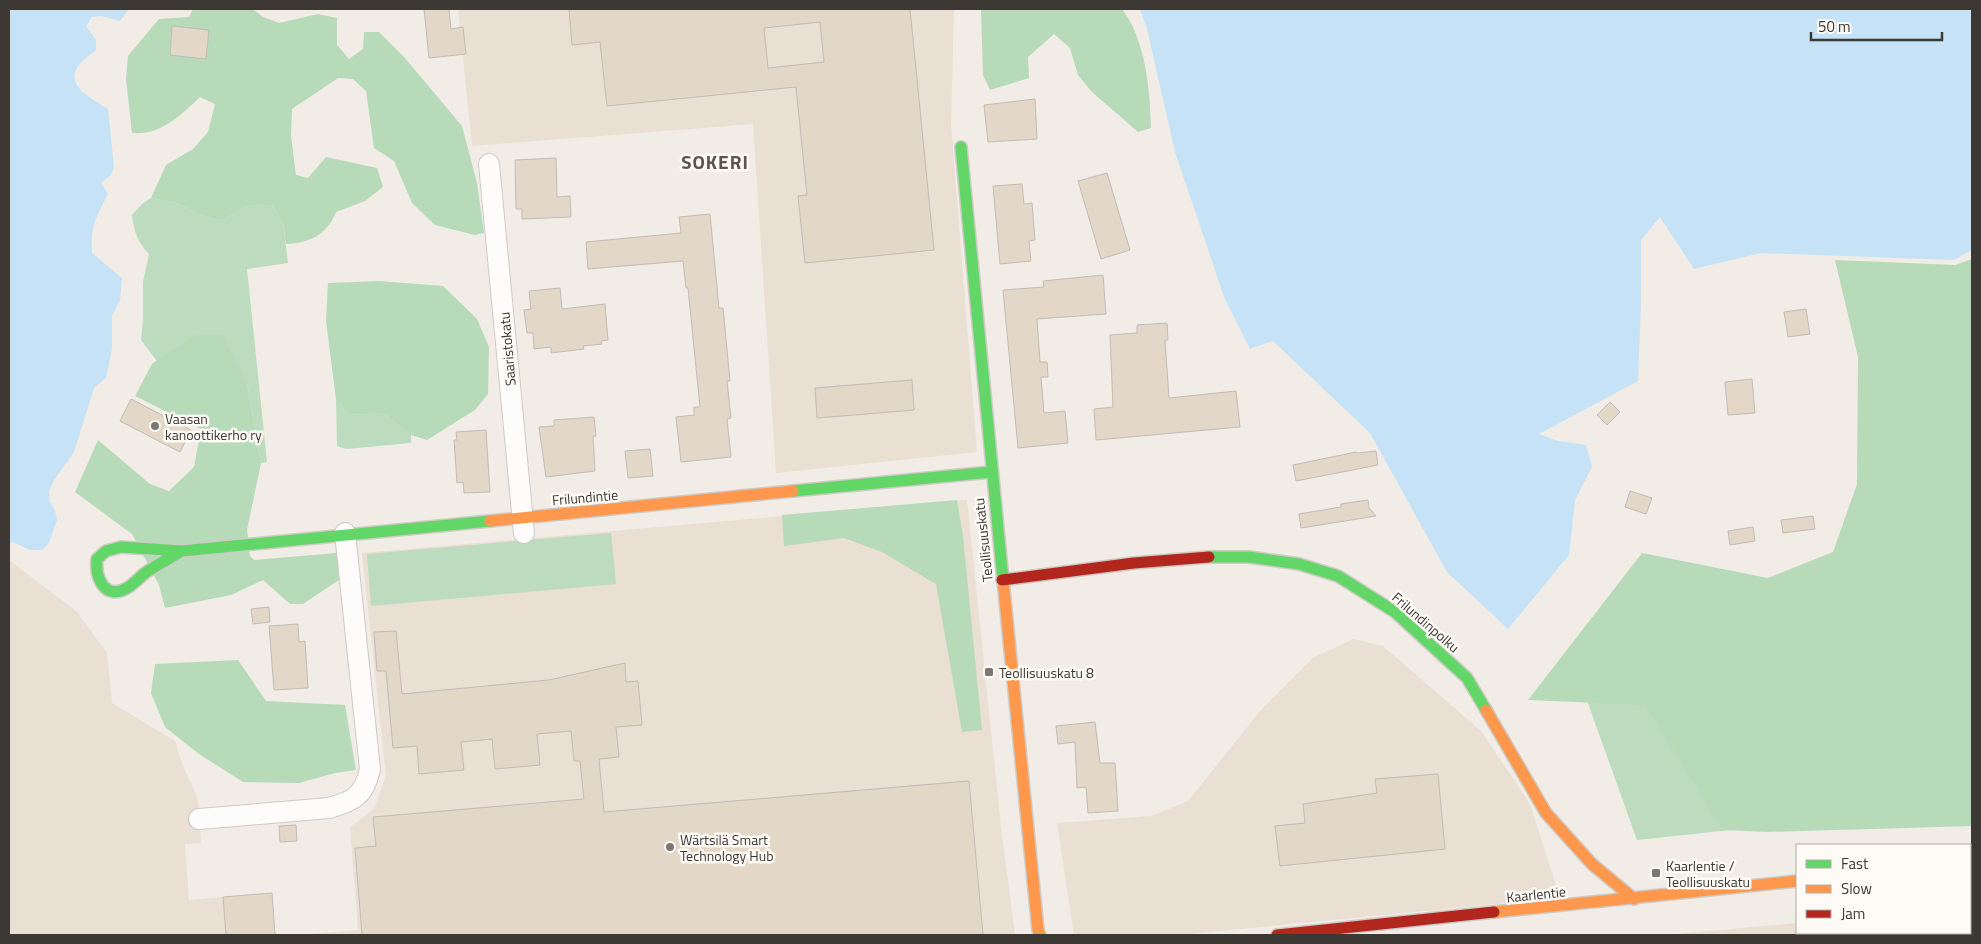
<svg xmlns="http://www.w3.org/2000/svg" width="1981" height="944" font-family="'Titillium Web',sans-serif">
	<rect width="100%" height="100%" fill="#f1ece6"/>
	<g fill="#e9dfd3">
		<polygon points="458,9 954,9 951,123 977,452 776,473 753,124 472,146"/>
		<polygon points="967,500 1001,827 1015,935 299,935 358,930 350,827 374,809 386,776 362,553"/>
		<polygon points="9,560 76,611 107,653 112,703 175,741 182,764 198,799 201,843 185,844 189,900 272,893 275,935 9,935"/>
		<polygon points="1353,639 1383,646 1481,731 1530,804 1560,898 1178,935 1074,935 1057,823 1151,816 1188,801 1261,710 1313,658"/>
		<polygon points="1970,907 1972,907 1972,935 1665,935 1797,923 1797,933 1970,933"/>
	</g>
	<g fill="#bddbbe">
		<path d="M151 198 176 203 199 214 221 221 247 206 272 205 283 222 288 263 247 269 267 462 261 463 247 383 193 335 157 361 141 340 143 320V282L149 254C137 242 134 231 132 215L142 204Z"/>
		<polygon points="336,399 349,415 383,413 411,435 411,443 346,449 337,446"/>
		<polygon points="611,533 616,584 371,606 367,554"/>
		<polygon points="1693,648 1759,827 1637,840 1574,664"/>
	</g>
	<g fill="#b7dab9">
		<path d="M193 9H253L263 17 279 23 318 14 337 18V45L349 59 363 49 364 32H379L404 57 462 126 477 183 484 233 475 235 435 225 412 203 394 161 374 148 366 91 353 79 338 78 292 109 291 136 296 175 308 178 326 157 377 168 383 187 365 201 336 212C327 235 309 243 286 244L283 222 272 205 247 206 221 221 199 214 176 203 151 198 166 165 193 149 208 132 215 104 200 97C181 115 160 136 132 133L126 79 128 56 159 19 189 17Z"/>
		<path d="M981 9H1122C1146 40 1150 91 1151 128L1138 132 1092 92 1078 75 1070 48 1054 34 1028 57 1029 78 990 90 983 75Z"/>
		<polygon points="1972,259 1972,826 1767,832 1723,830 1645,705 1528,700 1642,553 1768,578 1833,552 1857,484 1858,357 1835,260 1955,265"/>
		<polygon points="379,281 443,286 477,319 489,347 488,394 475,410 427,440 411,435 383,413 349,415 336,399 326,321 328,283"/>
		<polygon points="193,335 222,335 247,383 261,463 247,530 250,556 254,560 337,553 339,580 303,604 290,604 263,580 231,595 165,608 159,585 132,534 75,492 98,440 150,484 169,491 194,467 201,429 135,396 152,364"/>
		<polygon points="957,500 963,536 982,730 962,732 936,584 882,552 844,538 784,546 782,515"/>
		<polygon points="238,660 266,701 345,705 356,770 335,773 299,783 243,782 199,754 165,727 151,693 155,664"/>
	</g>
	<g fill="#c5e2f6">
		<path d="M9 9H129L120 21 101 16 92 17 86 26 96 40V50C90 55 82 60 78 66 64 87 95 100 108 109L114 167 111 175 101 183 108 194C96 217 90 226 92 253L122 278 120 300 112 316V349L106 378 94 388 74 452 54 480 49 492 50 502 55 510 57 520 49 543 42 550H30L13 542 9 543Z"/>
		<polygon points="1140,9 1972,9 1972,250 1954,260 1761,253 1694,269 1660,217 1641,240 1641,302 1638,381 1539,434 1558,441 1586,445 1592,467 1575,500 1569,555 1508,629 1447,572 1370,433 1273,341 1250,349 1224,297 1175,152 1147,29"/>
	</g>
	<g fill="#e3d7c7" stroke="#c0bcb7" fill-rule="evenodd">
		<polygon points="424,9 449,9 451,29 463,27 466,54 429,58"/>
		<path d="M569 9H910L934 250 805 263 798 196 807 195 796 87 607 106 600 42 572 45ZM820 22 824 62 768 68 764 28Z"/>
		<polygon points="172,26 209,30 206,59 170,55"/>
		<polygon points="1035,99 1037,139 988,142 984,105"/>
		<polygon points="556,158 557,197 570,196 571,217 522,219 522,209 516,209 515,160"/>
		<polygon points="1107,173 1130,250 1101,259 1078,181"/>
		<polygon points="1022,184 1024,204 1032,203 1035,240 1029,241 1031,261 1000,264 993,186"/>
		<polygon points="710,214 719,308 723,308 730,381 727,381 731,418 727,419 731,457 681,462 676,417 694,415 694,407 700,407 688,288 686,288 683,261 588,269 586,242 681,233 679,217"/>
		<polygon points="1103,275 1106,314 1037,319 1040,362 1047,362 1048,377 1041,377 1044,413 1065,411 1068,443 1018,448 1003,290 1044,287 1043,281"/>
		<polygon points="560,288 562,309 605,304 608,340 601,341 602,344 583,346 584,349 551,353 551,347 534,349 533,333 527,333 524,310 531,309 529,291"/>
		<polygon points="1806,309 1810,334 1788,337 1784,312"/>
		<polygon points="1167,323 1168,340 1165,340 1169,398 1236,391 1240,427 1096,440 1094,409 1113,407 1110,335 1137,333 1137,325"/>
		<polygon points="1752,379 1755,413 1728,415 1725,382"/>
		<polygon points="912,380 914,410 817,418 815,388"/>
		<polygon points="131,399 191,430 180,452 120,421"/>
		<polygon points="1610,402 1620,412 1607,425 1597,415"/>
		<polygon points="594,417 596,436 593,436 595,471 546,477 539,427 554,426 554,420"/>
		<polygon points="486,430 490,492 464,493 463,482 457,483 454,440 457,440 456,432"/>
		<polygon points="650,449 653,476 628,478 625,451"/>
		<polygon points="1376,451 1378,465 1296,481 1293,465 1356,452 1357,453"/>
		<polygon points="1630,491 1652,498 1646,514 1625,507"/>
		<polygon points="1368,500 1369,508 1376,516 1301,528 1299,514 1341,507 1341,504"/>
		<polygon points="1813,516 1815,529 1783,533 1781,520"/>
		<polygon points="1753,527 1755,541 1730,545 1728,531"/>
		<polygon points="269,607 270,622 253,624 251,609"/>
		<polygon points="298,624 299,642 305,641 308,688 274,690 269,626"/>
		<polygon points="396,631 402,694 549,680 625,663 626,682 638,681 642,725 616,727 619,757 599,759 604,812 969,781 983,935 362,935 355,848 376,846 373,817 584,799 580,761 574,761 571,731 537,734 540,765 495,769 492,739 461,742 464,770 419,774 417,746 393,748 386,671 377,671 374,632"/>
		<polygon points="1095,722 1100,763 1115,763 1118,811 1088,813 1086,787 1077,788 1075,742 1058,744 1056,726"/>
		<polygon points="1438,774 1445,849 1280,866 1275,826 1305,823 1303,804 1377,793 1375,779"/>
		<polygon points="296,825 297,841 280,842 279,826"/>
		<polygon points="272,893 275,935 226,935 223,897"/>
	</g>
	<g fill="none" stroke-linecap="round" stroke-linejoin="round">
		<defs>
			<g id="street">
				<polyline points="489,164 524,533"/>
				<path d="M199 819 329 808C354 801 364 796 370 769L345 533"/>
			</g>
			<g id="fast">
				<polyline points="961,147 1003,580"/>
				<polyline points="793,491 991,472"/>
				<path d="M182 551C170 558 157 565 145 573 139 578 134 584 127 588 105 601 95 578 97 559L106 551 121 547 182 551 490 521"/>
				<polyline points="1209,557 1249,557 1299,564 1338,576 1395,612 1467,678 1486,710"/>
			</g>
			<g id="slow">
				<polyline points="490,521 793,491"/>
				<polyline points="1003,580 1038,930 1040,935"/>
				<polyline points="1486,710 1546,813 1592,864 1634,899"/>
				<polyline points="1970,864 1972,864"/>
				<polyline points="1494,912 1797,881"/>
			</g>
			<g id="jam">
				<polyline points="1002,580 1134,563 1209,557"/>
				<polyline points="1277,935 1494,912"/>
			</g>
		</defs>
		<use href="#street" stroke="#cecac5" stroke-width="22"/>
		<use href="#fast" stroke="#cecac5" stroke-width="14"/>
		<use href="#slow" stroke="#cecac5" stroke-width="14"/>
		<use href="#jam" stroke="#cecac5" stroke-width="14"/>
		<use href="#street" stroke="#fdfcfb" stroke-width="20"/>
		<use href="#fast" stroke="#63d668" stroke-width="11"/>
		<use href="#slow" stroke="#ff974d" stroke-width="11"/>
		<use href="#jam" stroke="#b3261e" stroke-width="11"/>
	</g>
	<g fill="#7b7772" stroke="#fefbf6" stroke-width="2">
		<circle cx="155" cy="426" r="5"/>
		<rect x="984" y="667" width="10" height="10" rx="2.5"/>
		<circle cx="670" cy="847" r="5"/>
		<rect x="1651" y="868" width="10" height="10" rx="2.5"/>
	</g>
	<g text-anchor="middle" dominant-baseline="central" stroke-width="5" stroke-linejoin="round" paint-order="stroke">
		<g font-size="14" fill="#3c3834" stroke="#fefbf6">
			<text transform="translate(507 349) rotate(-95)">Saaristokatu</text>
			<text transform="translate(585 497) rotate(-5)">Frilundintie</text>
			<text transform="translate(983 540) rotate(-96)">Teollisuuskatu</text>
			<text transform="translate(1426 622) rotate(41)">Frilundinpolku</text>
			<text transform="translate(1536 894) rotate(-6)">Kaarlentie</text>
		</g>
		<g font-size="14" fill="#3c3834" stroke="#fefbf6" text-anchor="start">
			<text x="165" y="418">Vaasan<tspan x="165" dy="16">kanoottikerho ry</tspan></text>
			<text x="999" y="672">Teollisuuskatu 8</text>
			<text x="680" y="839">Wärtsilä Smart<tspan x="680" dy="16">Technology Hub</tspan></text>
			<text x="1666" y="865">Kaarlentie /<tspan x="1666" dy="16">Teollisuuskatu</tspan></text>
		</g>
		<g font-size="19" font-weight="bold" letter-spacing="1" fill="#5c554c" stroke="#fefbf6">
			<text x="715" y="161">SOKERI</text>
		</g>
	</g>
	<rect width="1981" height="944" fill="none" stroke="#3c3834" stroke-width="20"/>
	<rect x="1796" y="844" width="175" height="90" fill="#fefbf6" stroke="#b0ada8"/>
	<rect x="1806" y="860" width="25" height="8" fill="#63d668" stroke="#b0ada8"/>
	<text x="1841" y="869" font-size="15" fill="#3c3834">Fast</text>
	<rect x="1806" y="885" width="25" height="8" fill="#ff974d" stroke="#b0ada8"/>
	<text x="1841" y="894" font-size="15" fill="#3c3834">Slow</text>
	<rect x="1806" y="910" width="25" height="8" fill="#b3261e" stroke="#b0ada8"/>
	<text x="1841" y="919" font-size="15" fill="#3c3834">Jam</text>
	<path d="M1811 32v8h131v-8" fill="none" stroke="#3c3834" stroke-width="2.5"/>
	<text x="1818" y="32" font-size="15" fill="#3c3834" stroke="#fefbf6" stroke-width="4" paint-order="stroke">50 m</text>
</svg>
